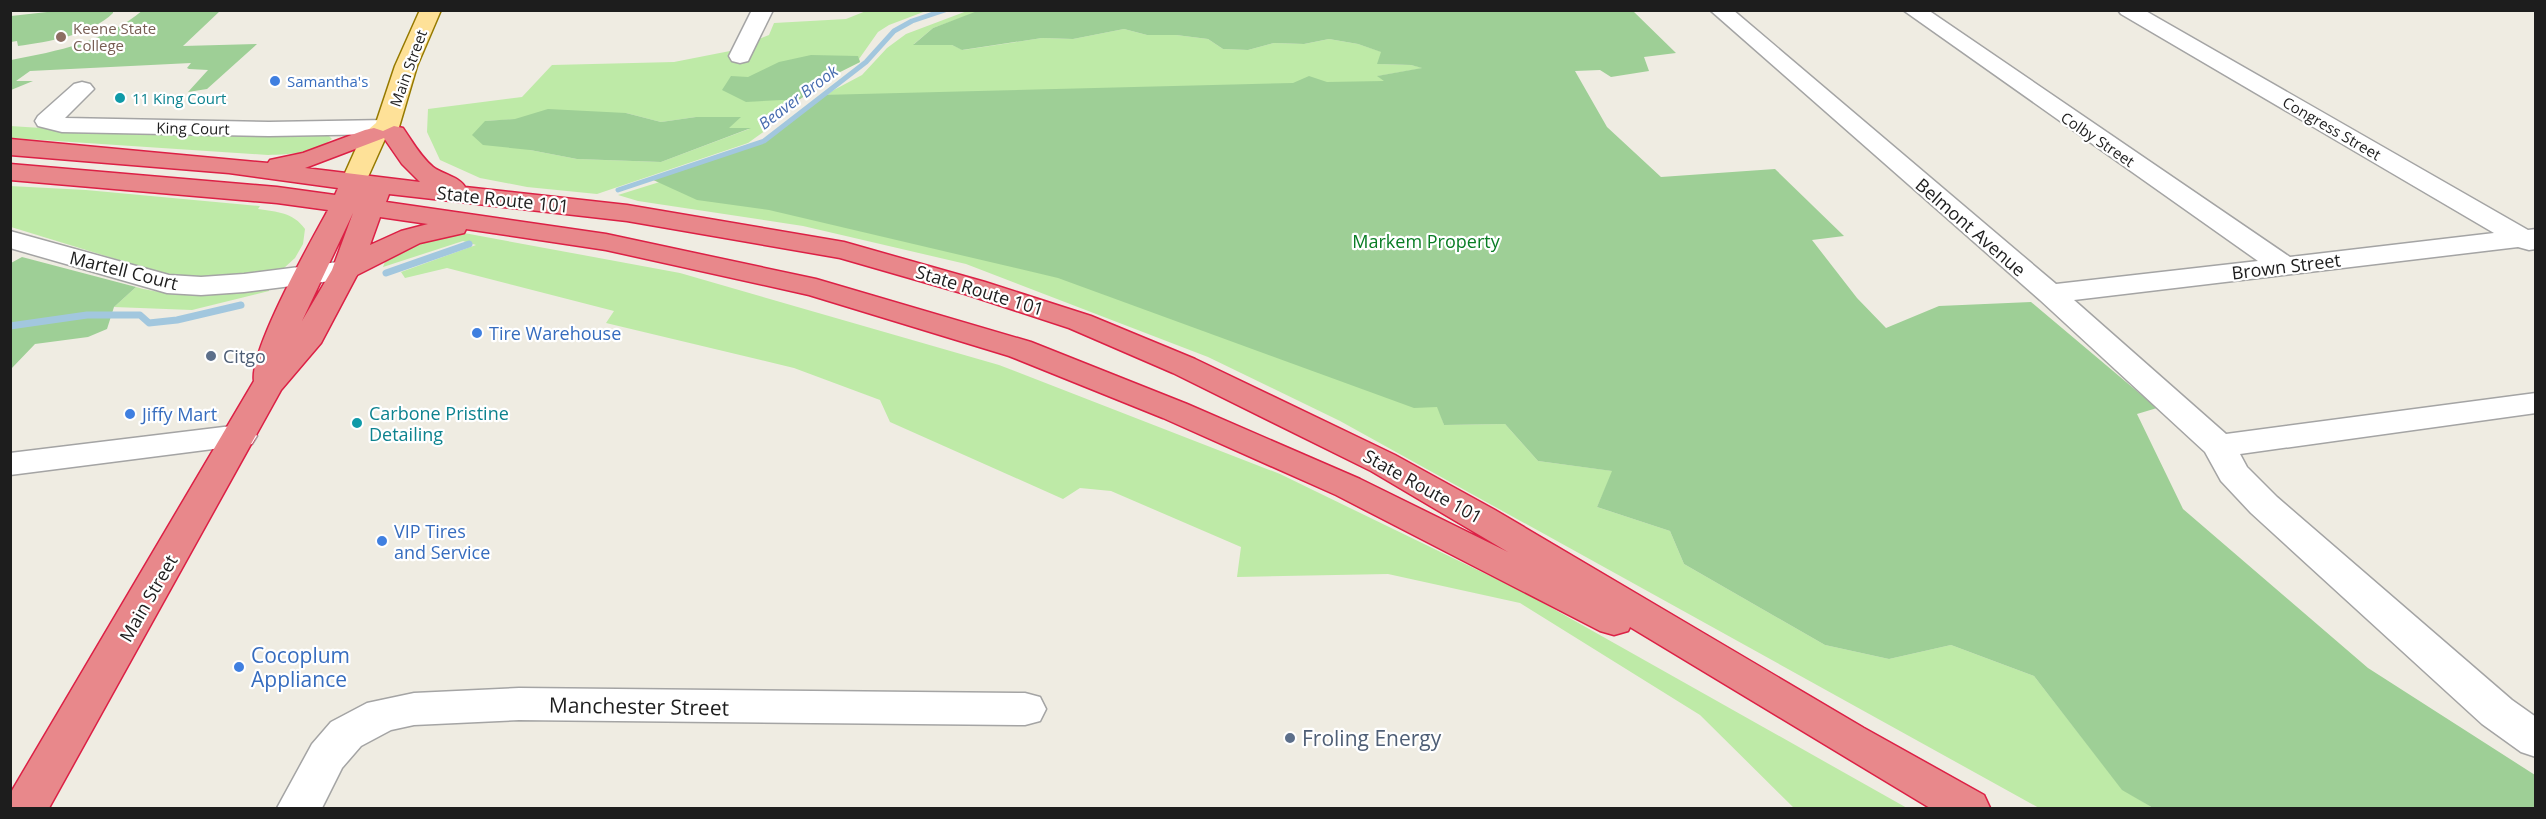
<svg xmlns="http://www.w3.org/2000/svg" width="2546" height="819" font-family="'Open Sans',sans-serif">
	<rect width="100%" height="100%" fill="#efece2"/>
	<g fill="#beeaa7" fill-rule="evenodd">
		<path d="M866 11H926L889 25 878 32 859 59 860 62 838 73 781 110 766 130 748 143 597 194 527 187 480 178 440 160 427 132 428 109 522 97 552 65 674 62 730 51 769 35 774 23 846 19ZM626 113 661 122 696 117H740L728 128 749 129 661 162 577 159 530 150 485 121Z"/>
		<polygon points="967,11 980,11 933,28 914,44 952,45 963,50 1042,38 1073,39 1124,29 1147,35 1176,35 1208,39 1223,49 1248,50 1274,43 1304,44 1329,39 1358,44 1382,52 1378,64 1411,65 1424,68 1378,76 1403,91 1427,373 1444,425 1505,424 1538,461 1613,471 1597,507 1670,531 1684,564 1825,645 1889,659 1951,645 2034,676 2122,789 2153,808 2039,808 1340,421 1208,357 966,264 803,226 638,201 618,195 698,170 771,143 832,91 862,75 887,48 906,34"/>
		<path d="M10 126 120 133H318L329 136 332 139C312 154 292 154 268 155L11 138Z"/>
		<path d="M10 186 86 190 260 206 258 209C277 212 293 212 305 229L303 244 295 258 284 268 265 274 202 279 158 272 11 227Z"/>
		<path d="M464 233 680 273 999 365 1280 474 1527 594 1907 808H1794L1700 715 1520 603 1388 574 1237 577 1241 547 1111 491 1080 488 1063 499 890 422 880 400 794 368 606 323 614 311 447 268 405 278 401 272 476 245 463 241 383 267C392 239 439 234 464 233Z"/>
		<path d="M136 287C177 299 226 291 269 288V291L192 310 114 307Z"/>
	</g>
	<g fill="#9ecf96">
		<path d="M143 10 220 11 183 46 257 44 207 89 188 92 208 70 189 69 187 68 191 63 30 71 16 81H33L11 90V60C58 51 105 42 143 10Z"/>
		<polygon points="980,10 1633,11 1676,53 1644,57 1649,71 1611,77 1600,70 1575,71 1607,127 1661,177 1775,169 1844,236 1812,240 1857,298 1886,328 1939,306 2031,302 2157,408 2137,414 2183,509 2368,668 2535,775 2535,808 2153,808 2122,790 2034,676 1951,645 1889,659 1825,645 1684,564 1670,531 1597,507 1612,471 1538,461 1505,424 1444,425 1437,407 1414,408 1058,278 769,210 697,200 651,179 764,141 821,95 1293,83 1309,76 1327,82 1384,81 1377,76 1422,68 1411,65 1377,64 1381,52 1358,44 1329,39 1304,44 1274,43 1248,50 1223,49 1208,39 1176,35 1147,35 1124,29 1073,39 1042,38 962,50 952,45 913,45 933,28"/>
		<path d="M113 11V13C91 35 48 42 18 46L17 41 11 42V16L56 11Z"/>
		<polygon points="811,55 858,56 860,62 838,73 796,102 782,100 746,102 722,90 731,76 748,77 779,62"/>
		<polygon points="548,109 626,113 661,122 696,117 741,117 729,128 751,128 661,162 577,159 530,150 483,145 472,135 485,121 515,119"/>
		<polygon points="22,257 136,287 114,307 107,329 88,337 35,344 11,369 11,263"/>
	</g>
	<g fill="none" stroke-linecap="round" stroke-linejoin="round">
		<polyline stroke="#a2c7de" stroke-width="5" points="618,190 764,141 866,62 894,31 912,21 945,10"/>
		<g stroke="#a2c7de" stroke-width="7">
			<polyline points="386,273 469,244"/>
			<polyline points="10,326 87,315 140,315 149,323 177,320 241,305"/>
		</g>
		<defs>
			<g id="minor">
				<polygon points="752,10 773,10 748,61 740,63 732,61 729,56"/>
				<polygon points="1710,10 1733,10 2056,284 2258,261 1903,10 1928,10 2290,257 2494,233 2121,14 2118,10 2144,10 2528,230 2536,229 2536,249 2529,250 2518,247 2074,300 2226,434 2536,393 2536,413 2240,454 2247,467 2277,497 2512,700 2536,717 2536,757 2521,752 2482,724 2251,513 2221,481 2205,452 2040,300"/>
				<polygon points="82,82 90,84 94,89 65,118 269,122 387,120 396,122 399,127 396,132 387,134 269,136 62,132 38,126 35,121 38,116 74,84"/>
				<polygon points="10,231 169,275 201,277 244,274 346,261 356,264 360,270 356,276 346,279 244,292 201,295 167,293 10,248"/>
				<polygon points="240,425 252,428 257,436 252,444 10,475 10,453"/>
				<polygon points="519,688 1025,693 1040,697 1046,709 1040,721 1025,725 519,720 414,725 391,730 361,746 342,768 322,808 277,808 312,744 331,722 367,703 414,693"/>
			</g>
			<polygon id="major" points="420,10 441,10 417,66 399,127 385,139 363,188 354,190 345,188 341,182 362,135 376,123 395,66"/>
			<path id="highway" d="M394 126 403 128C412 141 420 156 433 167 442 174 460 177 465 187L627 205 844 242 985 282 1091 316 1195 359 1395 455 1495 510 1864 728 1984 795 1990 808H1930L1630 627 1628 631 1614 635 1600 631 1336 495 1163 418 1009 356 809 295 606 250 466 229 464 233 420 243 357 275 321 343 281 390 49 808H10V794L254 381C249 351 311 241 328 210L277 203 10 180V164L277 187 335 195 338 188 229 173 10 155V139L268 163 270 160 303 153 365 130 374 128 383 131ZM384 138 402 164 420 182 305 168ZM389 194 627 221 840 258 965 294 1069 328 1173 373 1371 471 1508 552 1360 479 1187 404 1031 342 816 279 606 234 386 202ZM353 213 332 270 302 321ZM380 217 428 224 401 231 370 245Z"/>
		</defs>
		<use href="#minor" stroke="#a4a4a4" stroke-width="3"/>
		<use href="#major" stroke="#967a00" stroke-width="3"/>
		<use href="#highway" stroke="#dc2045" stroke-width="3"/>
		<use href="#minor" fill="#fff" fill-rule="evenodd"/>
		<use href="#major" fill="#fee198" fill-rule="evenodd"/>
		<use href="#highway" fill="#e8888b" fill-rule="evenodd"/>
	</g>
	<circle fill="#8d6e63" stroke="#fff" stroke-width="2" cx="61" cy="37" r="6"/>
	<g fill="#3f7fe0" stroke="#fff" stroke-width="2">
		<circle cx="275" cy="81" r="6"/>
		<circle cx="477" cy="333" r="6"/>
		<circle cx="130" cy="414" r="6"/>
		<circle cx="382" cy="541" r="6"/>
		<circle cx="239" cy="667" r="6"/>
	</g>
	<g fill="#0f9aa8" stroke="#fff" stroke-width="2">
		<circle cx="120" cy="98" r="6"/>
		<circle cx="357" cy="423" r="6"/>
	</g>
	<g fill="#5c6f8a" stroke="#fff" stroke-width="2">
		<circle cx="211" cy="356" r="6"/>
		<circle cx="1290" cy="738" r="6"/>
	</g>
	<g text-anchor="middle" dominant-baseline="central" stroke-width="4.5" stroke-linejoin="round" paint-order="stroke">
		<g font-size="15" fill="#785e54" stroke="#fff" text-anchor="start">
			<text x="73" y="28">Keene State<tspan x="73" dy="17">College</tspan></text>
		</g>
		<g font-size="15" fill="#1d1d1d" stroke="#fff">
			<text transform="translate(408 68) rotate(-70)">Main Street</text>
			<text transform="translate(193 128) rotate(1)">King Court</text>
			<text transform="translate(2332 128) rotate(30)">Congress Street</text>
			<text transform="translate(2098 139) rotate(34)">Colby Street</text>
		</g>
		<g font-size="15" fill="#366cbe" stroke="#fff" text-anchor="start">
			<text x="287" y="81">Samantha's</text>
		</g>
		<g font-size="15" fill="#0d838f" stroke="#fff" text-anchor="start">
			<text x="132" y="98">11 King Court</text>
		</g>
		<g font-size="16" font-style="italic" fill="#476caf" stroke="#fff">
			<text transform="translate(798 97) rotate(-37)">Beaver Brook</text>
		</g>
		<g font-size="18" fill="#1d1d1d" stroke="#fff">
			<text transform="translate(503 199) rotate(6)">State Route 101</text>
			<text transform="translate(1971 227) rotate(41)">Belmont Avenue</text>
			<text transform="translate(2286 266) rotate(-7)">Brown Street</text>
			<text transform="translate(124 270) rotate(14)">Martell Court</text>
			<text transform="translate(980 290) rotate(17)">State Route 101</text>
			<text transform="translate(1423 486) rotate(29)">State Route 101</text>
			<text transform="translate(148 598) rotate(-60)">Main Street</text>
		</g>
		<g font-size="18" fill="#097d24" stroke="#fff">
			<text x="1426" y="241">Markem Property</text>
		</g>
		<g font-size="18" fill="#366cbe" stroke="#fff" text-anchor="start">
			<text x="489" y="333">Tire Warehouse</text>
			<text x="142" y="414">Jiffy Mart</text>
			<text x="394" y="531">VIP Tires<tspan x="394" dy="21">and Service</tspan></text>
		</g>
		<g font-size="18" fill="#4e5e75" stroke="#fff" text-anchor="start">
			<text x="223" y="356">Citgo</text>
		</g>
		<g font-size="18" fill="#0d838f" stroke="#fff" text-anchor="start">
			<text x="369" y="413">Carbone Pristine<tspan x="369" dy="21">Detailing</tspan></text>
		</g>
		<g font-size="21" fill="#366cbe" stroke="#fff" text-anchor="start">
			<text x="251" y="655">Cocoplum<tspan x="251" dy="24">Appliance</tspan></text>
		</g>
		<g font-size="21" fill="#1d1d1d" stroke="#fff">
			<text transform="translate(639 706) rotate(1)">Manchester Street</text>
		</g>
		<g font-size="21" fill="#4e5e75" stroke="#fff" text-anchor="start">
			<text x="1302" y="738">Froling Energy</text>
		</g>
	</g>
	<rect width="2546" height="819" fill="none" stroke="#1d1d1d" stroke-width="24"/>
</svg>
